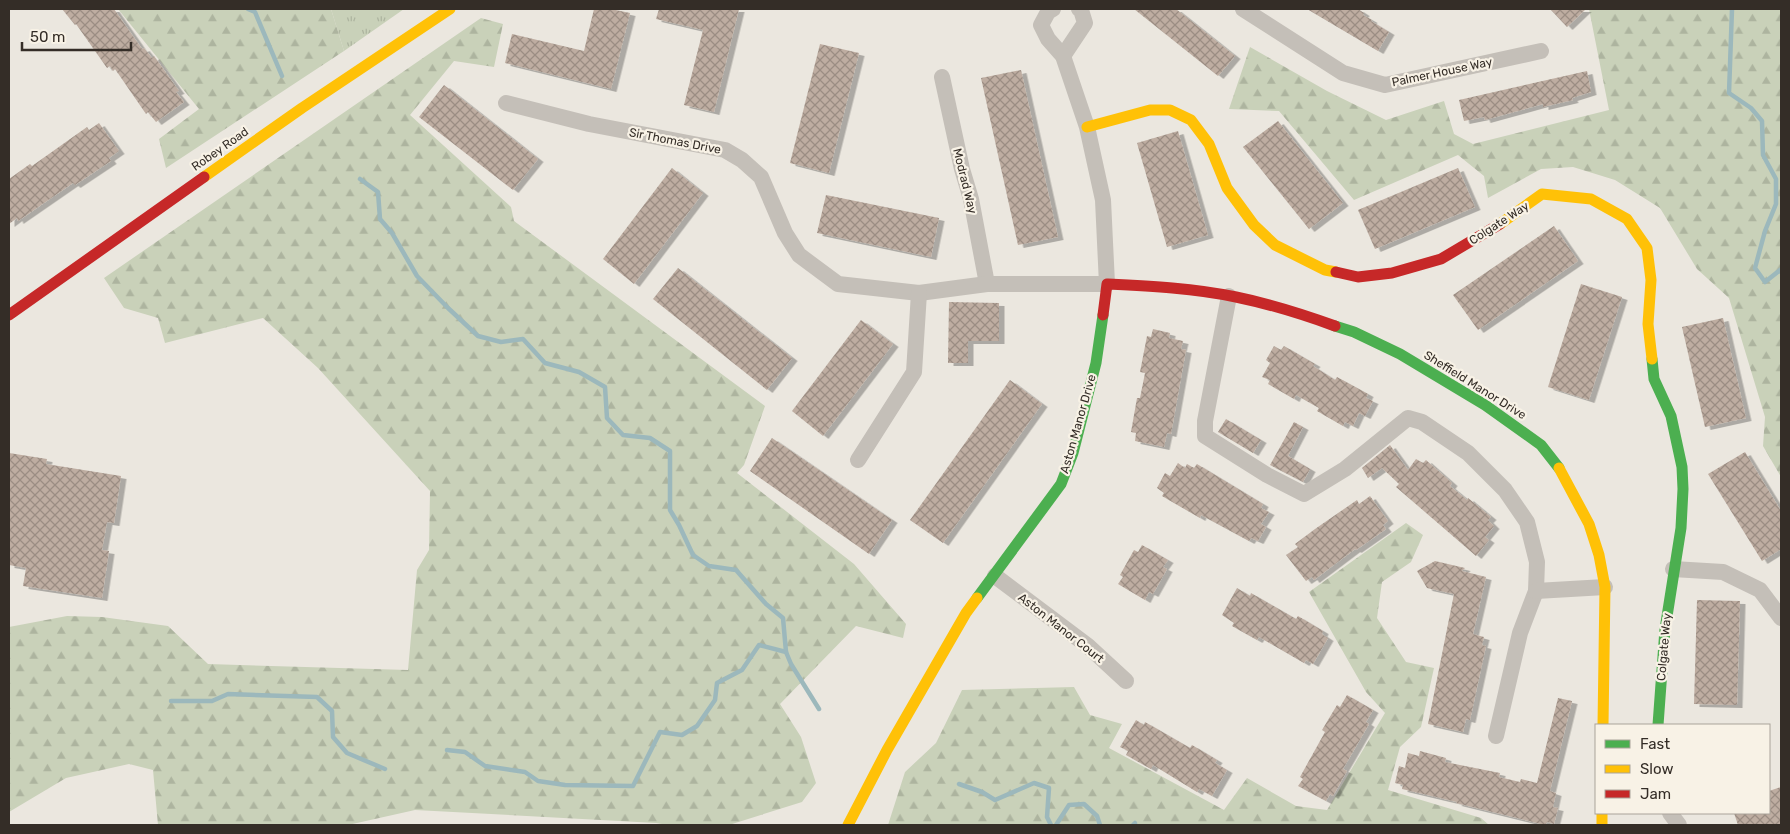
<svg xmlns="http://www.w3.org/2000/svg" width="1790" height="834" font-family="Rubik,sans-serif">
	<defs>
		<pattern id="grass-tufts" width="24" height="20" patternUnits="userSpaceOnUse" patternTransform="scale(1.25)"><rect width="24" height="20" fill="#c9d1b9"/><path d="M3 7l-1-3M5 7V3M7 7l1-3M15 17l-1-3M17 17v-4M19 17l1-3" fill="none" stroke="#adb49f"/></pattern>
		<pattern id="forest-firs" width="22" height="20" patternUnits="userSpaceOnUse" patternTransform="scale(1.25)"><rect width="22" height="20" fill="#c9d1b9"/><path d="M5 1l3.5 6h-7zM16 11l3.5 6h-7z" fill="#adb49f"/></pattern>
		<pattern id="building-cross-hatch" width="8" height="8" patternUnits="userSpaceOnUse" patternTransform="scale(1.25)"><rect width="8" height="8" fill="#beada1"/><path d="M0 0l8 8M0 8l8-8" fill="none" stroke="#9b8d83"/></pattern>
		<filter id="shadow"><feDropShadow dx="5.5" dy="3" stdDeviation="0" flood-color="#0004"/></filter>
	</defs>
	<rect width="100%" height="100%" fill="#ebe7df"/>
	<polygon fill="url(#grass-tufts)" points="331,9 404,9 344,51"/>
	<g fill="url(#forest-firs)">
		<polygon points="118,9 331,9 344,51 166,168 159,139 199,109"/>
		<polygon points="1589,9 1781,9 1781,477 1763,446 1765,417 1729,298 1697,269 1660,208 1615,180 1573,167 1541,169 1488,198 1484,176 1458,155 1354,200 1279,111 1229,109 1250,47 1327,91 1386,120 1444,101 1454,134 1473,144 1609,110"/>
		<polygon points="481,18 503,24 494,67 454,61 410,115 511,207 514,221 765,406 744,465 737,473 854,564 906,624 903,638 856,626 780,704 801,737 816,783 802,802 729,825 668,825 656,823 415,810 348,825 158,825 153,770 129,764 66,778 9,812 9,627 67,616 102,617 168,626 208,664 408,670 417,570 429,550 430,491 318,368 263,318 165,343 158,318 124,308 104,278"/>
		<polygon points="1406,523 1423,535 1411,562 1382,582 1377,618 1406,662 1434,668 1421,727 1400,747 1388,790 1481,818 1489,825 888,825 905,772 936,743 962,690 1074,687 1090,715 1122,724 1109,748 1224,810 1247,778 1296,806 1327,810 1385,713 1366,692 1309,592"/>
	</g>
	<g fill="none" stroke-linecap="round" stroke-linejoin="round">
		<g stroke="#9cb8bc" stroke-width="4.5">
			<polyline points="248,9 255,12 282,76"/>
			<polyline points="1732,9 1729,93 1751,108 1762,121 1763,155 1776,179 1776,204 1765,231 1755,268 1765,282 1780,270 1781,272"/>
			<polyline points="360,179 378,192 380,219 392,233 417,276 448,308 478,336 501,342 523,339 545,363 579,372 605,387 607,418 623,435 650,438 670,451 670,510 679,525 693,555 709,566 736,570 766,604 783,618 786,652 791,664 819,709"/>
			<polyline points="171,701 212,701 228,694 317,697 332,711 333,737 347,753 385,769"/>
			<polyline points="447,750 465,752 485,766 525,772 538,781 565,785 633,786 660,732 682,735 697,726 715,700 717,683 742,670 759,645 786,652"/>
			<polyline points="959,784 982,792 995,800 1034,783 1049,788 1047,817 1051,825"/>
			<polyline points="1056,825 1069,805 1084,804 1097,816 1100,825"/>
			<polyline points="1133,825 1135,823 1135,825"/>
		</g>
	</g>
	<g fill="url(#building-cross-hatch)" filter="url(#shadow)">
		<polygon points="62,9 114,9 142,49 144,48 152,58 154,56 179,91 176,92 184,102 156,122 148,112 146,114 115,69 113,71 110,66 107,68 76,24 75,25"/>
		<polygon points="594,9 611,9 630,13 611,89 505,63 512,34 584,51"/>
		<polygon points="659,9 739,9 714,112 684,105 703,30 656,19"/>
		<polygon points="1134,9 1176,9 1235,56 1218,76"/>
		<polygon points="1307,9 1358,9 1364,13 1363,15 1372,20 1371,21 1389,32 1378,51"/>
		<polygon points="1550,9 1586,9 1567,27"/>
		<polygon points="820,44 859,53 829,173 790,163"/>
		<polygon points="1021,70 1058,237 1018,245 981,78"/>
		<polygon points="1587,71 1591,92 1572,98 1573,100 1543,107 1543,104 1485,120 1484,117 1464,121 1459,100"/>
		<polygon points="444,85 538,159 513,190 419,117"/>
		<polygon points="1278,121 1343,203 1309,229 1243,147"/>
		<polygon points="99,123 119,151 109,158 111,161 75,185 73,183 18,221 17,218 9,224 9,179 30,164 32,166 87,127 89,130"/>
		<polygon points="1178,131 1208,235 1167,247 1137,143"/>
		<polygon points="672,168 703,193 634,284 603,259"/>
		<polygon points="1458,168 1475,207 1375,249 1358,210"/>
		<polygon points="826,195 939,218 931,257 817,233"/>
		<polygon points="1554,226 1578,261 1478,330 1453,295"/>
		<polygon points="678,268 792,358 767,390 653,299"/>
		<polygon points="1581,284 1622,297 1589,400 1548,387"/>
		<polygon points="949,302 999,303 999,341 968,341 968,363 948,363"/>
		<polygon points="1723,318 1746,418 1705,427 1682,327"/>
		<polygon points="861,320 893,344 823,436 792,411"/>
		<polygon points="1153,329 1170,333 1169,338 1183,341 1181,349 1186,350 1171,434 1167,433 1164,447 1135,441 1136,433 1131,432 1137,398 1140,398 1145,373 1140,372 1147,336 1151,337"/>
		<polygon points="1274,346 1281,350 1284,346 1315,364 1313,366 1335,380 1337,377 1368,394 1366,398 1373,401 1365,416 1359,413 1353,426 1345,422 1343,426 1317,411 1319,408 1296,395 1294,399 1268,384 1270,380 1262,377 1270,363 1266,360"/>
		<polygon points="1010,380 1042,404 943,543 910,520"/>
		<polygon points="1226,419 1261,440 1253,453 1218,432"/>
		<polygon points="1294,422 1303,427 1288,456 1310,469 1303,482 1270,465"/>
		<polygon points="772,438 892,520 869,554 750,471"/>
		<polygon points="1390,445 1408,470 1416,459 1423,463 1426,460 1452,483 1450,486 1467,500 1468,498 1491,517 1488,520 1494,526 1485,537 1489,540 1476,556 1396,487 1399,484 1382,468 1368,478 1362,468"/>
		<polygon points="1745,452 1781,511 1781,549 1762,561 1708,474"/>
		<polygon points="9,453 47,459 46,464 121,476 114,523 107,522 102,550 109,551 102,598 23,586 26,568 9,565"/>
		<polygon points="1178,463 1185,468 1187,464 1194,468 1197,464 1263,504 1261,508 1269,512 1261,524 1266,527 1258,541 1251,538 1249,541 1201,515 1200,518 1162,496 1164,493 1157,488 1165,473 1170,476"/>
		<polygon points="1370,496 1388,521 1383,525 1386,529 1356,550 1355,549 1314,580 1312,577 1306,581 1286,555 1298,547 1295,544 1315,529 1357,500 1359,504"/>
		<polygon points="1142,545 1168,560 1163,567 1167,569 1153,594 1149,592 1145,600 1118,584 1123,577 1120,575 1134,550 1138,552"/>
		<polygon points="1435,561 1465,568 1462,571 1486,577 1473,634 1484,637 1482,645 1486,646 1470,720 1466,719 1463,732 1428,724 1454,594 1427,588 1417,571"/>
		<polygon points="1237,588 1250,596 1251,593 1296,619 1298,616 1323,631 1322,634 1328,638 1313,664 1306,660 1304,663 1259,637 1257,640 1232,626 1234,623 1222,615"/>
		<polygon points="1697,600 1740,601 1737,705 1694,704"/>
		<polygon points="1347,695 1373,710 1366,722 1369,724 1343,769 1347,771 1333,796 1330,794 1326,801 1298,786 1303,779 1300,777 1325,732 1322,730 1337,705 1340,707"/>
		<polygon points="1558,698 1572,701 1550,791 1556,793 1553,807 1558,808 1554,824 1547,822 1545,825 1456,803 1457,802 1402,789 1403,785 1395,783 1399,766 1405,768 1408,753 1419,756 1420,751 1446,758 1445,762 1500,773 1499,777 1520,782 1521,779 1537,783"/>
		<polygon points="1136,720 1144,725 1145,722 1190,748 1192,745 1217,760 1215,763 1227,770 1212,796 1199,789 1197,792 1153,765 1151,769 1126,755 1128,751 1120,747"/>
		<polygon points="1781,787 1781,825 1738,825 1734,813 1769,813 1769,791"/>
	</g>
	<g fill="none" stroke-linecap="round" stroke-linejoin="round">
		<g stroke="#c4bfb8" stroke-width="16">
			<polyline points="1243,9 1343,73 1385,85 1541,51"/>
			<polyline points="1063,56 1085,23 1081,10 1079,9"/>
			<polyline points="942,77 962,169 971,199 987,284"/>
			<polyline points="506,103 589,124 725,150 742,160 761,177 785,233 799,255 838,284 919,293 987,284 1107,284 1103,200 1087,127 1063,56 1048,39 1041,25 1048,12 1053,9"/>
			<polyline points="1229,296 1205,421 1205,436 1267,475 1304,494 1345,469 1408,418 1422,422 1468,453 1505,490 1527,522 1537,562 1536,591 1520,633 1496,736"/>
			<polyline points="858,460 914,372 919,293"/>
			<polyline points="1673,569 1723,572 1760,590 1781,618"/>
			<polyline points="995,576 1088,646 1126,681"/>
			<polyline points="1536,591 1605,587"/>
			<polyline points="1670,813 1679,825"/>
		</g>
		<g stroke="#4caf50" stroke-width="11">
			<polyline points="1335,326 1354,332 1400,354 1485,405 1541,445 1559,468"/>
			<polyline points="1652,359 1654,379 1671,416 1682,467 1683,489 1681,528 1665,629 1658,725"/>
			<polyline points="977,598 1061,484 1073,453 1096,363 1103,315"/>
		</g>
		<g stroke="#ffc107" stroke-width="11">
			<polyline points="1087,127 1150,110 1170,110 1191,120 1209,144 1227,188 1254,225 1275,245 1325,270 1336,272"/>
			<polyline points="204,177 302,108 450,9"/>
			<polyline points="1500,224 1542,194 1591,199 1627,219 1647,248 1651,280 1648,324 1652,359"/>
			<polyline points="1559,468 1589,524 1599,555 1605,587 1603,725"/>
			<polyline points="1602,813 1602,825"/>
			<polyline points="848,825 887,750 966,613 977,598"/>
		</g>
		<g stroke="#c62828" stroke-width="11">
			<polyline points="1336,272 1358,277 1392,273 1441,259 1500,224"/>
			<polyline points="9,315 204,177"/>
			<path d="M1103 315 1107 284C1150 286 1194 288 1236 297 1270 304 1302 314 1335 326"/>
		</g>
	</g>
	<g text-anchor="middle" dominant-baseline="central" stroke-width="4.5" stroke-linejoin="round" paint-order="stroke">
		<g font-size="12" fill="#342d27" stroke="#f8f2e6">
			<text transform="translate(1442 72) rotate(-12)">Palmer House Way</text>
			<text transform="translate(675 141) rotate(11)">Sir Thomas Drive</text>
			<text transform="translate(220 149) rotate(-35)">Robey Road</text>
			<text transform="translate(965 181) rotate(76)">Modrad Way</text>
			<text transform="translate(1499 223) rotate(-33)">Colgate Way</text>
			<text transform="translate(1475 385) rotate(32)">Sheffield Manor Drive</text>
			<text transform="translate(1078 424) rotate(-74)">Aston Manor Drive</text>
			<text transform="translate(1061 628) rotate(38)">Aston Manor Court</text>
			<text transform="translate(1664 647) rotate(-85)">Colgate Way</text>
		</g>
	</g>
	<rect width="1790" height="834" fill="none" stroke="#342d27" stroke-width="20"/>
	<rect x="1595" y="724" width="175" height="90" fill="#f8f2e6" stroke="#aaa39a"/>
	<rect x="1605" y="740" width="25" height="8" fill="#4caf50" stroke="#aaa39a"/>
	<text x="1640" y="749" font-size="15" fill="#342d27">Fast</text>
	<rect x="1605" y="765" width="25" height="8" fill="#ffc107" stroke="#aaa39a"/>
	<text x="1640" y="774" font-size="15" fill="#342d27">Slow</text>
	<rect x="1605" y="790" width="25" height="8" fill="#c62828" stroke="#aaa39a"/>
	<text x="1640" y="799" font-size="15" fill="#342d27">Jam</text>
	<path d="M22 42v8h109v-8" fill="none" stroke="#342d27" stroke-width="2.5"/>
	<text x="30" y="42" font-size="15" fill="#342d27" stroke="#f8f2e6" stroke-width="4" paint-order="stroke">50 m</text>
</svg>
